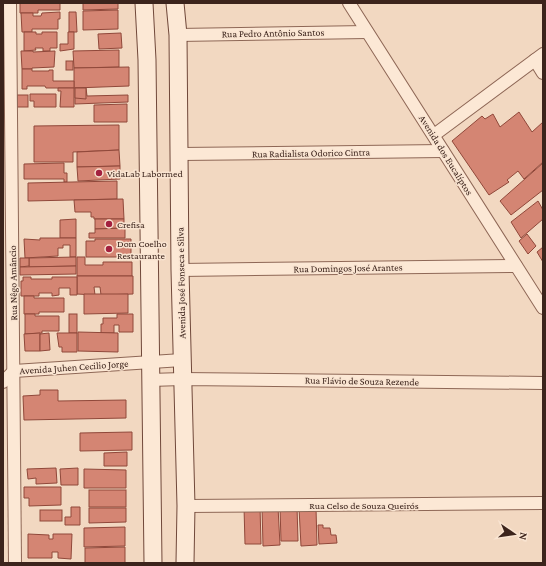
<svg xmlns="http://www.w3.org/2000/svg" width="546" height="566" font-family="'Crimson Pro',serif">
	<rect width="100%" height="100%" fill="#f2d8c1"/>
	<g fill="#d48573" stroke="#90483a">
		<polygon points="20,3 60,3 60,10 38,10 38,13 20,13"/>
		<polygon points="83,3 118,3 118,9 83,10"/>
		<polygon points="118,10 118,29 83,30 83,11"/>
		<polygon points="60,12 60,19 58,19 58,29 32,29 32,32 22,32 21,13 33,13 33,16 41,16 42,13"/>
		<polygon points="69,12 76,12 77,32 69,32"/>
		<polygon points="24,32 36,32 36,34 42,34 42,32 57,32 57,48 50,48 50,51 43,51 43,48 35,48 36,50 24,51"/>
		<polygon points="68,32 74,32 74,49 60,51 60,44 68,44"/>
		<polygon points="121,33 122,48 99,49 98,34"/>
		<polygon points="119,50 119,67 74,68 73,51"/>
		<polygon points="21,51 33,51 33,52 55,51 54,67 32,68 32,69 22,69"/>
		<rect x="66" y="61" width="7" height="9"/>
		<polygon points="129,67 129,86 74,88 74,68"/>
		<polygon points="22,69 32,69 32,71 49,71 49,70 53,70 53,81 74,81 74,88 46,88 45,86 27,86 27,89 22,89"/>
		<polygon points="58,88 74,88 74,107 60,107 61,91 58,91"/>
		<polygon points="75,88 86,88 87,96 128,95 128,102 75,104"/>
		<polygon points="75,88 86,88 86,99 75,98"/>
		<polygon points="30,94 56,94 56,107 34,107 34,101 30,101"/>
		<rect x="17" y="95" width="11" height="12"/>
		<polygon points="127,104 127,122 94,122 94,105"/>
		<polygon points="519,112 532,132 543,122 543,162 524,179 518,171 507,180 509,182 489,195 452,141 482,116 485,119 493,114 500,127"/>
		<polygon points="119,125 119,150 73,152 73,162 34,162 34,126"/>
		<polygon points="119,150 120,166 77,167 77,152"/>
		<polygon points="64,163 64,173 67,173 67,182 64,182 64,179 24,179 24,164"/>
		<polygon points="543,163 543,190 511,215 500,201"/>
		<polygon points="120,166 120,179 78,181 77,167"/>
		<polygon points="117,181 117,199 28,201 28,183"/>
		<polygon points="123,199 124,219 94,219 94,217 91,217 91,212 75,212 74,200"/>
		<polygon points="538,201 543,210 543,219 521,238 511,222"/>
		<polygon points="76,219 76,238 60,238 60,220"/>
		<polygon points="95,219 124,219 124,228 95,229"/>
		<polygon points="125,228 125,238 89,238 89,233 95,233 95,229"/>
		<polygon points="527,234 536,246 528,254 519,241"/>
		<polygon points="40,238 76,238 76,257 70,257 70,245 63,245 63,248 58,248 58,256 25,258 24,239 40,240"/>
		<polygon points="95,239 131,239 131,257 86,257 86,241 95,241"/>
		<polygon points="543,247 543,262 537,252"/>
		<polygon points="76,257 76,266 29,267 29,258"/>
		<polygon points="77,257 85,257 85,265 103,265 103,262 132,262 132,276 77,276"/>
		<polygon points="20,258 29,258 29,266 20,267"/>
		<polygon points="76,266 76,274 20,275 20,267"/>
		<polygon points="77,276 133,276 133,294 101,295 100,287 94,287 95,295 77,294"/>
		<polygon points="23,277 31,277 31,279 52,279 52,277 77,277 77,295 70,295 70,288 59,288 59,295 52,296 52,293 39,293 39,296 21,296 21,281 23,281"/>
		<polygon points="84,294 128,294 128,313 84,314"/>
		<polygon points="24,296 34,296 34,298 64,298 64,312 39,312 39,314 24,314"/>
		<polygon points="25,314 35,314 35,316 59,316 59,331 42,331 42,333 25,334"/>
		<rect x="69" y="314" width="8" height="19"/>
		<polygon points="117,314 133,314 133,332 119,332 119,325 114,325 114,333 101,333 101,324 103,324 103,318 117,318"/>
		<polygon points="78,332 118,333 118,352 78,351"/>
		<polygon points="40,333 40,351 25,351 24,334"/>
		<polygon points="49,333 50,350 40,351 40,334"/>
		<polygon points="57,333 77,333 77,352 62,352 62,347 59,347"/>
		<polygon points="40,390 58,390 58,401 126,400 126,418 24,420 23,396 40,395"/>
		<polygon points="132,432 132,450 80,451 80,433"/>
		<polygon points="127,452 127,466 104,466 104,453"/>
		<polygon points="56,468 57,483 36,484 36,478 28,479 27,469"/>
		<polygon points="78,468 78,485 61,485 60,469"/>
		<polygon points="84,469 126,470 126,488 84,488"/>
		<polygon points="24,487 61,487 61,505 29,506 29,498 24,498"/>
		<rect x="89" y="490" width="37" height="17"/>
		<polygon points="297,506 298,541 281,541 280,507"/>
		<polygon points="71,507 80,507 80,525 65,525 65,517 71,517"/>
		<polygon points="244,507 260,507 261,544 245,544"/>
		<polygon points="262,507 278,507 280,545 263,546"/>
		<polygon points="89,508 126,508 126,522 89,523"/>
		<polygon points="299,508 316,508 317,545 301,546"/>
		<rect x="40" y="510" width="22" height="11"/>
		<polygon points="318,525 323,525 323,528 330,528 331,535 336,535 337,543 319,544"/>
		<polygon points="125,527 125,546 84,547 84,528"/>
		<polygon points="28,534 49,535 49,539 53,539 53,534 72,534 71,559 58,558 58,552 52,552 52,558 28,558"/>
		<polygon points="125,547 125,563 85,563 85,548"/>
	</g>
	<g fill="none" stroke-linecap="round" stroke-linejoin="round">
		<defs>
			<g id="street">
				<polyline points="10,3 15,563"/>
				<polyline points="349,3 543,308"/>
				<polyline points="178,35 367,32"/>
				<polyline points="535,60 543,73"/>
				<polyline points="434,135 543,54"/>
				<polyline points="180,154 443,151"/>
				<polyline points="180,270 516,266"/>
				<polyline points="150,380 182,379 543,383"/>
				<polyline points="3,382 14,371 182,360"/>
				<polyline points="186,506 543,503"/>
			</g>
			<g id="secondary">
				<polyline points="144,3 147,60 153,563"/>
				<polyline points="175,3 178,35 180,270 186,506 185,563"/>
			</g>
		</defs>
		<use href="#street" stroke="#8e6756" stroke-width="14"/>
		<use href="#secondary" stroke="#70483a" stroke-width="19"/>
		<use href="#street" stroke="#fce8d5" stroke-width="12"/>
		<use href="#secondary" stroke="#fce8d5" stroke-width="17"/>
	</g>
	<g fill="#a3203f" stroke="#f9e4d1" stroke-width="1.5">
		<circle cx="99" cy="173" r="4"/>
		<circle cx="109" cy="224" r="4"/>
		<circle cx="109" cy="249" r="4"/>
	</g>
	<g text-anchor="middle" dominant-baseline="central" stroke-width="3" stroke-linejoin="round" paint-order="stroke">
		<g font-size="10" fill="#3c241c" stroke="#f9e4d1">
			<text transform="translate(273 33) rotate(-1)">Rua Pedro Antônio Santos</text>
			<text transform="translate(311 153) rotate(-1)">Rua Radialista Odorico Cintra</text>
			<text transform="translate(446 155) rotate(58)">Avenida dos Eucalíptos</text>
			<text transform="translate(348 268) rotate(-1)">Rua Domingos José Arantes</text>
			<text transform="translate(13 283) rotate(-91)">Rua Nêgo Amâncio</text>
			<text transform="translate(181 283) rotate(-91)">Avenida José Fonseca e Silva</text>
			<text transform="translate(74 367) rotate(-4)">Avenida Juhen Cecilio Jorge</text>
			<text transform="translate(362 381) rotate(1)">Rua Flávio de Souza Rezende</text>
			<text x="364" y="505">Rua Celso de Souza Queirós</text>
		</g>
		<g font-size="10" fill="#3c241c" stroke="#f9e4d1" text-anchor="start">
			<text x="107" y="173">VidaLab Labormed</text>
			<text x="117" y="224">Crefisa</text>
			<text x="117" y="243">Dom Coelho<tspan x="117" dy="12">Restaurante</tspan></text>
		</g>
	</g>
	<rect width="546" height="566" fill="none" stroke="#3c241c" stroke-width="8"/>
	<g transform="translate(514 534) rotate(103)" stroke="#f9e4d1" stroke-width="3" paint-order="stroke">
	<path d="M0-3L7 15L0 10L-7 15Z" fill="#3c241c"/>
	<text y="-6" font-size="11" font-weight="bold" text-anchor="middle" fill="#3c241c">N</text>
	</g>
</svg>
